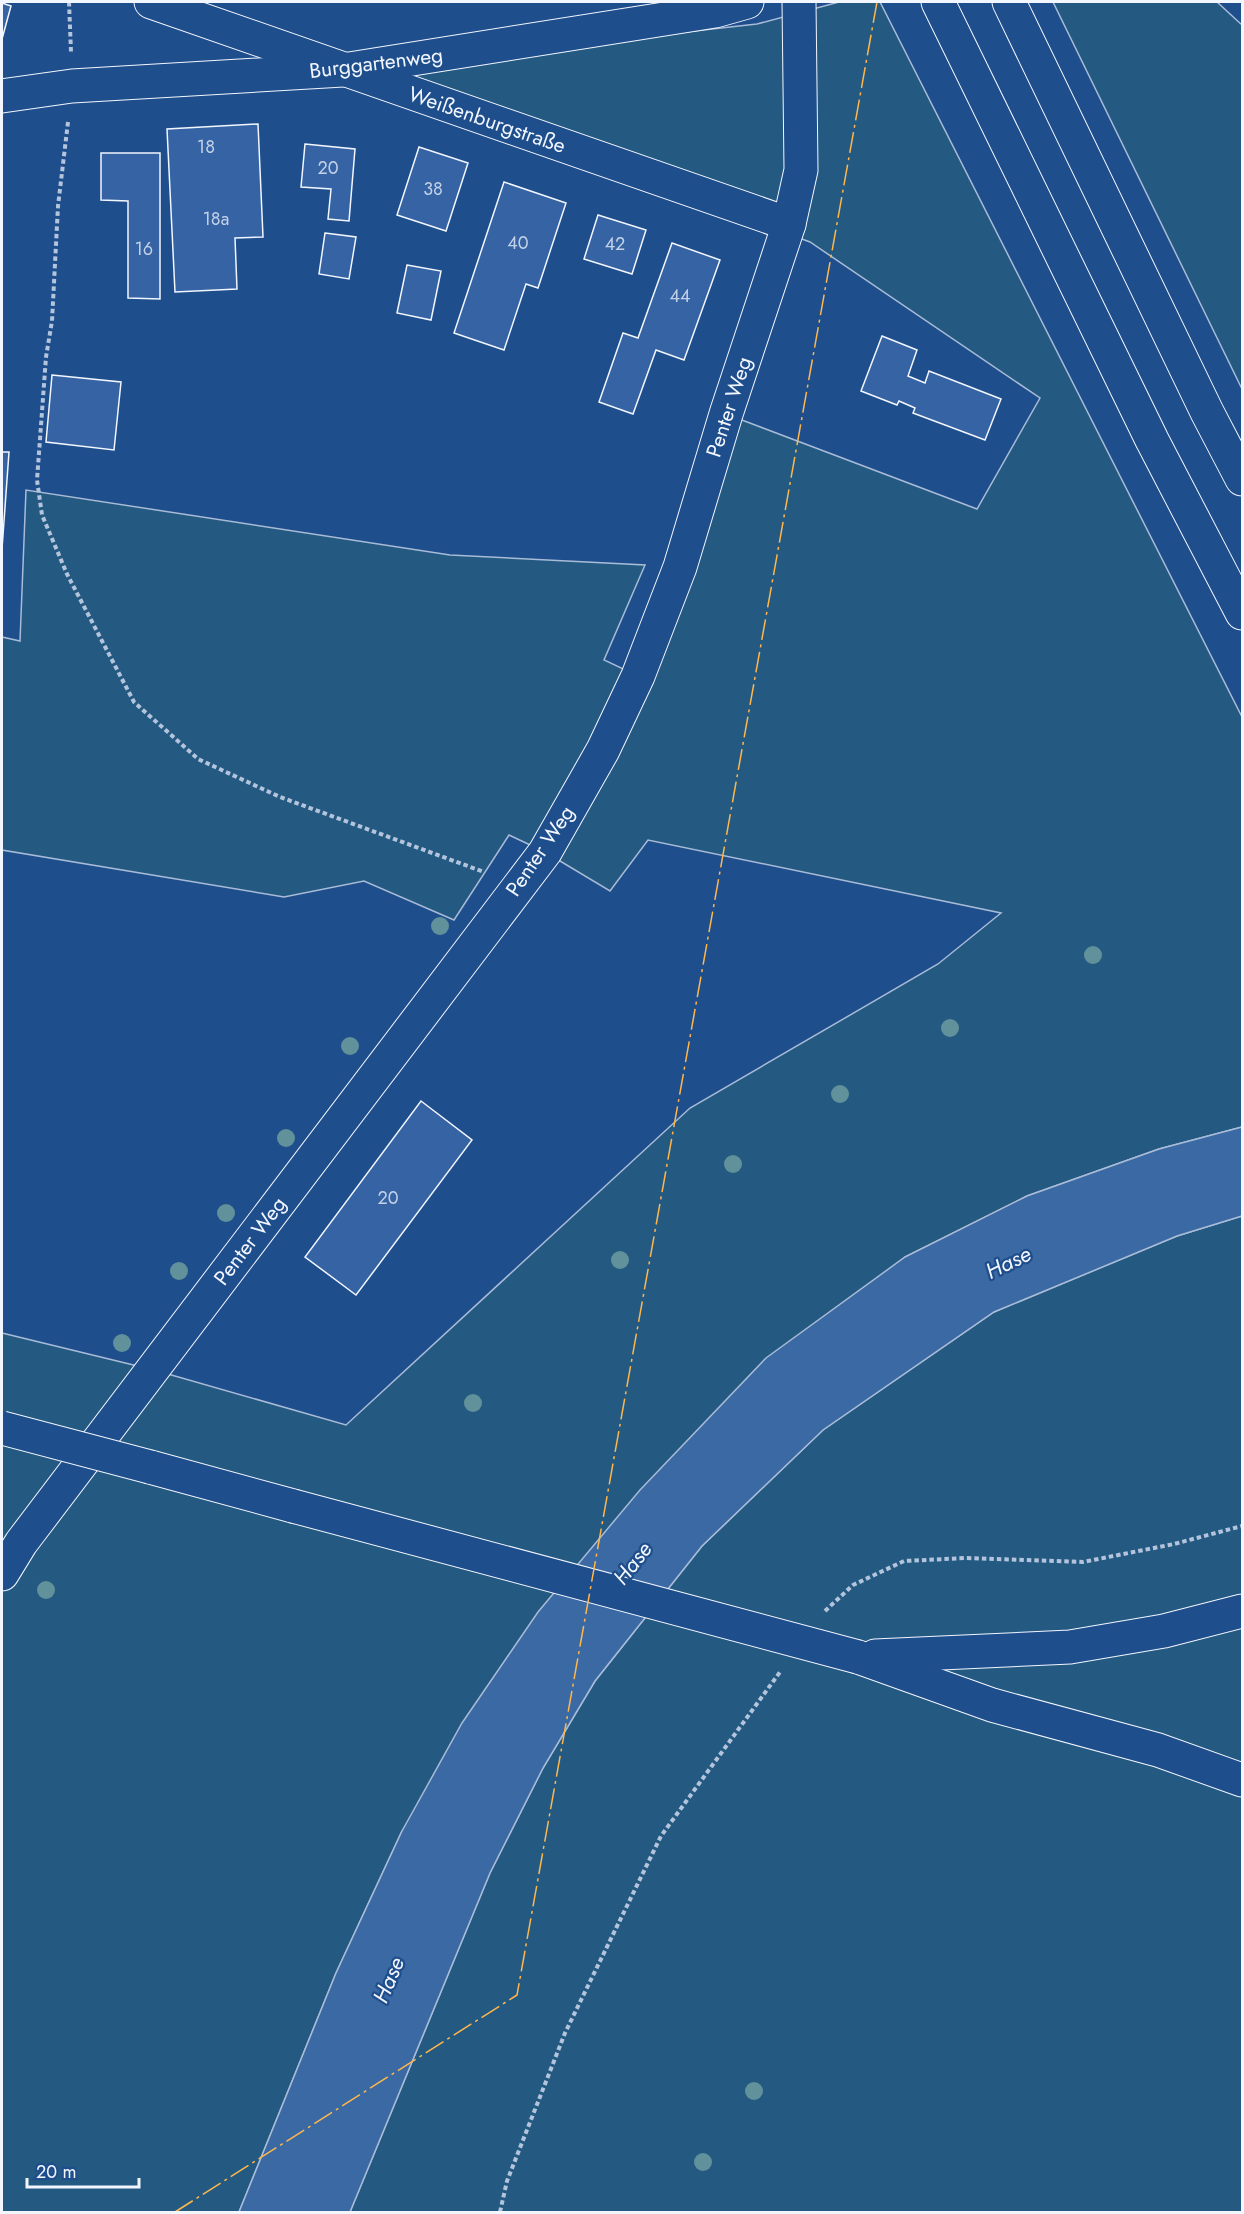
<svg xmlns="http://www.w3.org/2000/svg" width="1244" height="2214" font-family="Jost,sans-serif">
	<rect width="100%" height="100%" fill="#1f4e8c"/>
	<g fill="#245a82" stroke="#a8bbd7" stroke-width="1.5">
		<polygon points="839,2 880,2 1242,717 1242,1127 1159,1149 1027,1196 905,1257 402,1831 336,1973 239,2212 2,2212 2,1333 154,1370 346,1425 690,1108 938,964 1001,913 648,840 610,891 545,852 509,835 454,920 364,881 284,897 2,850 2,637 20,641 26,490 450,555 645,565 604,660 638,676 726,414 977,509 1040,398 810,242 343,70 757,24"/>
		<polygon points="1053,2 1217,2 1242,25 1242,389"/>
		<polygon points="1242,1216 1242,2212 350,2212 490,1873 543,1768 595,1681 702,1546 823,1430 994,1312 1177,1236"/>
	</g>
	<polygon fill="#3b69a3" stroke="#a8bbd7" stroke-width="1.5" points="1242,1127 1242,1216 1177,1236 994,1312 823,1430 702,1546 595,1681 543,1768 490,1873 350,2212 239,2212 336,1973 402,1831 462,1723 538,1612 640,1490 766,1358 905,1257 1027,1196 1159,1149"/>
	<g fill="#3563a3" stroke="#f2f6ff" stroke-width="1.5">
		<polygon points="2,3 11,6 2,39"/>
		<polygon points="258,124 263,237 235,238 237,289 175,292 167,129"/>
		<polygon points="305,144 355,149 349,221 328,219 331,189 301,187"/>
		<polygon points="419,147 468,163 446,231 397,215"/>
		<polygon points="101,153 160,153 160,299 128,298 128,201 101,200"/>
		<polygon points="504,182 566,203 538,288 526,284 504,350 454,333"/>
		<polygon points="598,215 646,230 632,274 584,259"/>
		<polygon points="325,233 356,237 349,279 319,274"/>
		<polygon points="672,243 720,260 684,360 656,350 633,414 599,402 623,333 638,338"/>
		<polygon points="407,265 441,271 431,320 397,313"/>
		<polygon points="882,336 917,350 908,376 925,383 929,371 1001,399 985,440 913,413 915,408 899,401 897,405 861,391"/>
		<polygon points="52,375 121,382 114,450 46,442"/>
		<polygon points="2,452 9,452 2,549"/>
		<polygon points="421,1101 472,1140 356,1295 305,1257"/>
	</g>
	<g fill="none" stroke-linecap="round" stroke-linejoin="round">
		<defs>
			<g id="minor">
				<polyline points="151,2 789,224"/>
				<polyline points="2,96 72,86 343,70 715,11 747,2"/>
				<polyline points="2,1574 21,1543 545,852 603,750 638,676 680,567 726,414 789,224 801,170 799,2"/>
			</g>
			<g id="trunk">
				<polyline points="938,2 1152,440 1242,613"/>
				<polyline points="1009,2 1207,412 1242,479"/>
				<polyline points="150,1467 293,1506"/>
				<polyline points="875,1656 1070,1647 1164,1631 1242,1611"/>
				<polyline points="858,1657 992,1705 1158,1750 1242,1780"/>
			</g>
		</defs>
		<use href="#minor" stroke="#f2f6ff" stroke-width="35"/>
		<use href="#trunk" stroke="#f2f6ff" stroke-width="35"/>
		<g stroke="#b3c4dc" stroke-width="4" stroke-dasharray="4.5 3" stroke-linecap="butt">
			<polyline points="69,2 71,52"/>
			<polyline points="68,122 58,206 52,321 46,357 37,480 42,515 67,574 134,702 198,759 280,797 484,872"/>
			<polyline points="825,1611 853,1585 904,1561 966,1558 1083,1562 1174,1544 1242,1526"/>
			<polyline points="500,2212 507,2181 565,2033 661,1836 780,1672"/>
		</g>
		<use href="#minor" stroke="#1f4e8c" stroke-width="33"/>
		<use href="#trunk" stroke="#1f4e8c" stroke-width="33"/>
		<defs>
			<g id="trunk-bridge">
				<polyline points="2,1428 150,1467"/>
				<polyline points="293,1506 858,1657"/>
			</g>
		</defs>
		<use href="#trunk-bridge" stroke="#f2f6ff" stroke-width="35" stroke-linecap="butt"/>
		<use href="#trunk-bridge" stroke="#1f4e8c" stroke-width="33"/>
		<polyline stroke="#ffb74d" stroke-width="1.5" stroke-dasharray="21 4.5 3 4.5" stroke-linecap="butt" points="175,2212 517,1995 877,2"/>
	</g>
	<g fill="#61919a">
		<circle cx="440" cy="926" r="9"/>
		<circle cx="1093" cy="955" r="9"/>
		<circle cx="950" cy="1028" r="9"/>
		<circle cx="350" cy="1046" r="9"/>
		<circle cx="840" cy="1094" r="9"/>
		<circle cx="286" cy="1138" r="9"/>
		<circle cx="733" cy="1164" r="9"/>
		<circle cx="226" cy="1213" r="9"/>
		<circle cx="620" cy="1260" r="9"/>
		<circle cx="179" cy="1271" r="9"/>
		<circle cx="122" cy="1343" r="9"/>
		<circle cx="473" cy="1403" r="9"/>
		<circle cx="46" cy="1590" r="9"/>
		<circle cx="754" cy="2091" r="9"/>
		<circle cx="703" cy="2162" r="9"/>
	</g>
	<g text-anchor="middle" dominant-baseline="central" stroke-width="4.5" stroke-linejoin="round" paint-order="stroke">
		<g font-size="18" fill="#c3d1e8">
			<text x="206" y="147">18</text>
			<text x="328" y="168">20</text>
			<text x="433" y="189">38</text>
			<text x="216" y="219">18a</text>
			<text x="518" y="243">40</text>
			<text x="615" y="244">42</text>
			<text x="144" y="249">16</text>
			<text x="680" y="296">44</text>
			<text x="388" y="1198">20</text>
		</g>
		<g font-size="21" fill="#f2f6ff" stroke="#1f4e8c">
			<text transform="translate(376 63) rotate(-7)">Burggartenweg</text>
			<text transform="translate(487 120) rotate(19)">Weißenburgstraße</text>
			<text transform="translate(729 407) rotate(-72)">Penter Weg</text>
			<text transform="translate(540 851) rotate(-56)">Penter Weg</text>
			<text transform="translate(250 1241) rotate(-53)">Penter Weg</text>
		</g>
		<g font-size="22" font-style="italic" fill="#f2f6ff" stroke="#1f4e8c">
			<text transform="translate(1008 1262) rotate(-26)">Hase</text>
			<text transform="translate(632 1563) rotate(-52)">Hase</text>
			<text transform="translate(388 1980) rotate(-67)">Hase</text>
		</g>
	</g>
	<rect width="1244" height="2214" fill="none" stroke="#f2f6ff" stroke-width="6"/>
	<path d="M27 2178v9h112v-9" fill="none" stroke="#f2f6ff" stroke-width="3"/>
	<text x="36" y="2178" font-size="18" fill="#f2f6ff" stroke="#1f4e8c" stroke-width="4.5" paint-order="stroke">20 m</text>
</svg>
